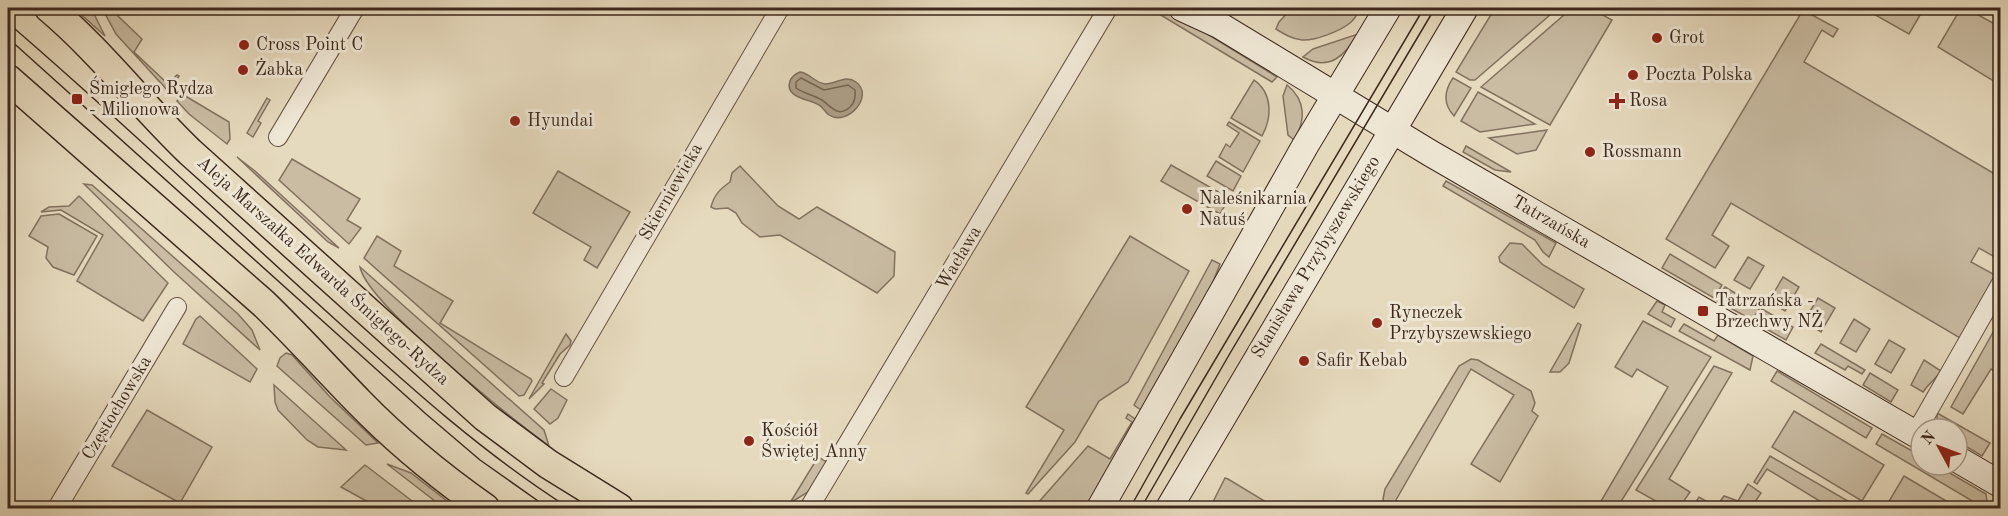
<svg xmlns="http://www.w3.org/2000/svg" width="2008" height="516" font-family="'Old Standard TT',serif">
	<rect width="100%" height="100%" fill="#e6dabe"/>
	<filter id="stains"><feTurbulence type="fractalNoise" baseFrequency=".00333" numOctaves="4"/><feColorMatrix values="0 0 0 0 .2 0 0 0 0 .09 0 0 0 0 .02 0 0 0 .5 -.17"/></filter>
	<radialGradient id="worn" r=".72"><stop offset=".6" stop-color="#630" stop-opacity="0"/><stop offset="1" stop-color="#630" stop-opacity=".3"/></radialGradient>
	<g fill="#c9bca3" stroke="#837260" stroke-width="1.5">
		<polygon points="74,8 91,8 105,36"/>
		<polygon points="102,8 122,8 118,16 142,39 134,52 168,84 177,75 179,76 169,92 116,34"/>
		<polygon points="1149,8 1165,8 1277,77 1272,82"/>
		<path d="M1292 8H1361C1358 13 1355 19 1350 23 1340 31 1315 41 1302 40 1292 39 1284 34 1276 29L1279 22Z"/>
		<polygon points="1495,8 1558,8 1475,80 1470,80 1456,72"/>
		<polygon points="1572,8 1590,8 1612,20 1550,125 1481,87"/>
		<polygon points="1863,8 1918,8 1923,10 1909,34"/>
		<polygon points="1961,8 1966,8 2000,27 2000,85 1938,47"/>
		<polygon points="1803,10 1838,29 1833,37 1822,30 1804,62 2000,177 2000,260 1979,248 1971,262 1995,275 1960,338 1731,203 1712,235 1729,246 1715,268 1666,239"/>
		<path d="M1358 34C1345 55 1330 72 1303 57L1313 49Z"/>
		<path d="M1453 78 1471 88 1454 116C1443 104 1444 91 1453 78Z"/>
		<path d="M1254 80C1273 93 1272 118 1262 136L1231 118Z"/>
		<path d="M1287 85C1306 100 1306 121 1294 140L1288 135 1283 96Z"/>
		<polygon points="1478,92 1535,124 1480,132 1461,121"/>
		<polygon points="182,94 229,122 230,139 227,144 189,114 177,101"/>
		<polygon points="267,98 270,100 258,121 261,123 253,137 247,133"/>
		<polygon points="1229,122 1260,141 1243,172 1219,157 1226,144 1230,147 1239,133 1227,125"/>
		<polygon points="1547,130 1536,150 1517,154 1489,138"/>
		<polygon points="1466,146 1511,172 1495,170 1463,152"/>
		<polygon points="237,157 255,171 339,248 328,242"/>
		<polygon points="292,159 360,199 347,220 361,228 349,244 279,180"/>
		<polygon points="1216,161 1241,176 1233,191 1207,176"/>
		<polygon points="1171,165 1229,198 1220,214 1161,181"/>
		<path d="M740 166 778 206 799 219 817 207 895 252 894 276 877 293 780 235 760 237 742 223 736 213 728 208 715 209 711 207C714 195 720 189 730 182L732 173Z"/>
		<polygon points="558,171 630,212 597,268 584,260 591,247 533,213"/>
		<polygon points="1446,181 1556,243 1549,257 1543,252 1535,240 1443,186"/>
		<polygon points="84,184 92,185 238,314 252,330 260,350 174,272"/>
		<polygon points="79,196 168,283 143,321 77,281 103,235 61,210 41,212 49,207 69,206"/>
		<polygon points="59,214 97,236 74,275 53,267 46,258 48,247 29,236 41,216"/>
		<polygon points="377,236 401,251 394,266 453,301 440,323 531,379 532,381 524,395 519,396 364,258"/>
		<polygon points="1130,236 1189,271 1128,382 1099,401 1075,442 1028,494 1026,493 1064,430 1026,407"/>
		<polygon points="1510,243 1522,244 1543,265 1584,289 1574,308 1500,262 1499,257"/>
		<polygon points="1670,254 1722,285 1714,298 1662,268"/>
		<polygon points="1748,257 1764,266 1750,289 1734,280"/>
		<polygon points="1212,260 1220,264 1205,302 1144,409 1141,410 1134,405"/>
		<path d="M360 267 544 430 549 446C514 420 367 304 360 267Z"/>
		<polygon points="1783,277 1799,287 1785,311 1769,301"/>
		<polygon points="1725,287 1760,308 1752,320 1716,300"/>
		<polygon points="1818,298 1835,308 1821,332 1804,321"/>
		<polygon points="1657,301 1665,305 1662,312 1675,319 1671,327 1648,314"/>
		<polygon points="1762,309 1793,327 1786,340 1754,322"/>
		<polygon points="200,316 257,369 250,382 183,344 196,319"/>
		<polygon points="1854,319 1870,329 1856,352 1840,343"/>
		<polygon points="2000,320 2000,374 1991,369 1963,414 1951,407"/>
		<polygon points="1643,321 1711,357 1617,508 1597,508 1668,387 1637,369 1632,377 1615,367"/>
		<polygon points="1578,323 1581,325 1569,363 1560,372 1550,372"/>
		<polygon points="1684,324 1714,341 1718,335 1753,356 1750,370 1679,331"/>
		<polygon points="566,334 571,341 570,345 560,354 542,383 544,384 529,399"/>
		<polygon points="1889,340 1905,349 1891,373 1875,364"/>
		<polygon points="1821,344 1865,370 1862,374 1848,366 1845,370 1815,353"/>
		<polygon points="286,353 292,355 330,397 378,443 366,445 277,366 280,358"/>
		<polygon points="1471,359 1478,360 1531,391 1535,403 1532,411 1538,416 1500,482 1471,464 1514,395 1471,369 1396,500 1405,506 1403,508 1386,508 1383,499 1385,489 1459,366"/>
		<path d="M1924 360 1941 371C1936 379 1929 383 1923 392L1911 385Z"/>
		<polygon points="1714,366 1732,373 1669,479 1690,492 1679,508 1668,508 1636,490"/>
		<polygon points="1777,371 1872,428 1866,438 1771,381"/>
		<polygon points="1870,373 1898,390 1891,402 1863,385"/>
		<polygon points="274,385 346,450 318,447 307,440 278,410 275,402"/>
		<polygon points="551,389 567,400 558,418 550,424 534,409"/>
		<polygon points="147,410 212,447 180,503 112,466"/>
		<polygon points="1794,411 1884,465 1862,501 1772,447"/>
		<polygon points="1937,413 1990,443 1982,456 1957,441 1957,429 1942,429 1937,418"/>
		<polygon points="1128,414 1135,419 1136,422 1086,508 1043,508 1039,506 1038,503 1088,446 1110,459 1132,422 1126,418"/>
		<polygon points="1882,434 1921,456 1921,465 1936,465 1986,494 1987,502 1984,508 1876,444"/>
		<polygon points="1770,456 1860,508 1831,508 1767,469 1757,484 1754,482"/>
		<polygon points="818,457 827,462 808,492 790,503"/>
		<polygon points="387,464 411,473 456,508 444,508"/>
		<polygon points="365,465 420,507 420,508 379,508 341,487"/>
		<polygon points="1904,476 1958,508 1885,508"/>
		<polygon points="1225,478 1228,479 1276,508 1210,508"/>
		<polygon points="1748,484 1761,493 1753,505 1758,508 1692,508 1699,497 1716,507 1724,496 1738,501"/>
	</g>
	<path fill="#ad9e88" stroke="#806f5e" stroke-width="1.5" d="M800 72C810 73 815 83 825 84 837 84 845 74 856 82 875 96 847 127 829 115 825 112 823 107 819 105 810 99 784 98 790 81 792 76 795 74 800 72Z"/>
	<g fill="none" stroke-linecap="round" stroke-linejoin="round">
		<path stroke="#756453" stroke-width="1.5" d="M801 78 824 90 848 85 855 90C856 97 855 102 850 107 836 120 829 102 818 98 810 94 803 93 796 88V82Z"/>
		<defs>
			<g id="street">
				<polyline points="278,137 355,8"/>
				<polyline points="564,377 780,8"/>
				<polyline points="1915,434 2000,285"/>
				<polyline points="57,508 177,307"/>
				<polyline points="809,508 1108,8"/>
			</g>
			<g id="secondary">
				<polyline points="1182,8 1219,25 1430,153 1921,437"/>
				<polyline points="1957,459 2000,484"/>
				<polyline points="1100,508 1305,146 1388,8"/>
				<polyline points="1169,508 1465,8"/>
			</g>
			<g id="primary">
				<path d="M49 8C100 51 141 105 190 152L485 417 548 464 619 508"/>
				<path d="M8 79 263 303C296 335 327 369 359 402 397 441 441 477 485 508"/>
			</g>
		</defs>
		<use href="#street" stroke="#675546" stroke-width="20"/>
		<use href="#secondary" stroke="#3d291e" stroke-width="28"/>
		<use href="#primary" stroke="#3d291e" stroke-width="31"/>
		<use href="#street" stroke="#efe7d5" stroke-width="18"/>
		<use href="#secondary" stroke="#efe7d5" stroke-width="26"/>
		<use href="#primary" stroke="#e6dabe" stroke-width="28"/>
		<g stroke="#3d291e" stroke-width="1.5">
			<path d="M8 23C120 119 227 222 337 321 411 388 484 454 569 508"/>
			<polyline points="8,38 426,414 480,460 548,508"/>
			<polyline points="1130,508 1180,419 1424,8"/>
			<polyline points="1141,508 1229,355 1435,8"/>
		</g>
	</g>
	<g fill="#8f2418" stroke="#efe7d5" stroke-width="2">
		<circle cx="1657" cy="38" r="6"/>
		<circle cx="244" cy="45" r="6"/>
		<circle cx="243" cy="70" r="6"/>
		<circle cx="1633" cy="75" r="6"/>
		<rect x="71" y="93" width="12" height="12" rx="3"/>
		<path d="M1614 92h6v6h6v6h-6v6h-6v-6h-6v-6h6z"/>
		<circle cx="515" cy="121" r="6"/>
		<circle cx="1590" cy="152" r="6"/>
		<circle cx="1187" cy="209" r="6"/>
		<rect x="1697" y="305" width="12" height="12" rx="3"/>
		<circle cx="1377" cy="323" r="6"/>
		<circle cx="1304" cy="361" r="6"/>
		<circle cx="749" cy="441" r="6"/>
	</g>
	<g text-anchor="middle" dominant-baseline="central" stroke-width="6" stroke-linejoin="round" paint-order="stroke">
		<g font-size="18" fill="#3d291e" stroke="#efe7d5" text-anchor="start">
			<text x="1669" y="38">Grot</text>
			<text x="256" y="45">Cross Point C</text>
			<text x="255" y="70">Żabka</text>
			<text x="1645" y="75">Poczta Polska</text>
			<text x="89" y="89">Śmigłego Rydza<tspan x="89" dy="21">- Milionowa</tspan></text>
			<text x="1629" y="101">Rosa</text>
			<text x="527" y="121">Hyundai</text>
			<text x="1602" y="152">Rossmann</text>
			<text x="1199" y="199">Naleśnikarnia<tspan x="1199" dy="21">Natuś</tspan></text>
			<text x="1715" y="301">Tatrzańska -<tspan x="1715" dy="21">Brzechwy NŻ</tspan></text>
			<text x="1389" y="313">Ryneczek<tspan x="1389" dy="21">Przybyszewskiego</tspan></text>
			<text x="1316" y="361">Safir Kebab</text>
			<text x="761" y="431">Kościół<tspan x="761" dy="21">Świętej Anny</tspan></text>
		</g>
		<g font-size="18" fill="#3d291e" stroke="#efe7d5">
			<text transform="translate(671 192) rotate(-60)">Skierniewicka</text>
			<text transform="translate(1551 222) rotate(30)">Tatrzańska</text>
			<text transform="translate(1316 257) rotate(-59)">Stanisława Przybyszewskiego</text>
			<text transform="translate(959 258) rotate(-59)">Wacława</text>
			<text transform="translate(323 271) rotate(42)">Aleja Marszałka Edwarda Śmigłego-Rydza</text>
			<text transform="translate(117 408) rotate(-59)">Częstochowska</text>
		</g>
	</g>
	<rect width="2008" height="516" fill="none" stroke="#e6dabe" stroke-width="30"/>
	<rect x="9" y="9" width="1990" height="498" fill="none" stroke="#3d291e" stroke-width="3"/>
	<rect x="15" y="15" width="1978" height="486" fill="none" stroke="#3d291e" stroke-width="1.5"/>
	<g transform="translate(1939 447) rotate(311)"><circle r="28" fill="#efe7d5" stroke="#a89b8c" stroke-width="1.5"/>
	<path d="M0-4.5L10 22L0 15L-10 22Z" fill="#8f2418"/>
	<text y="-9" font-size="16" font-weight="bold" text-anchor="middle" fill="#3d291e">N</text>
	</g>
	<rect width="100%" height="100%" filter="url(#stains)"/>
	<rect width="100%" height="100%" fill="url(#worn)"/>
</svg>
